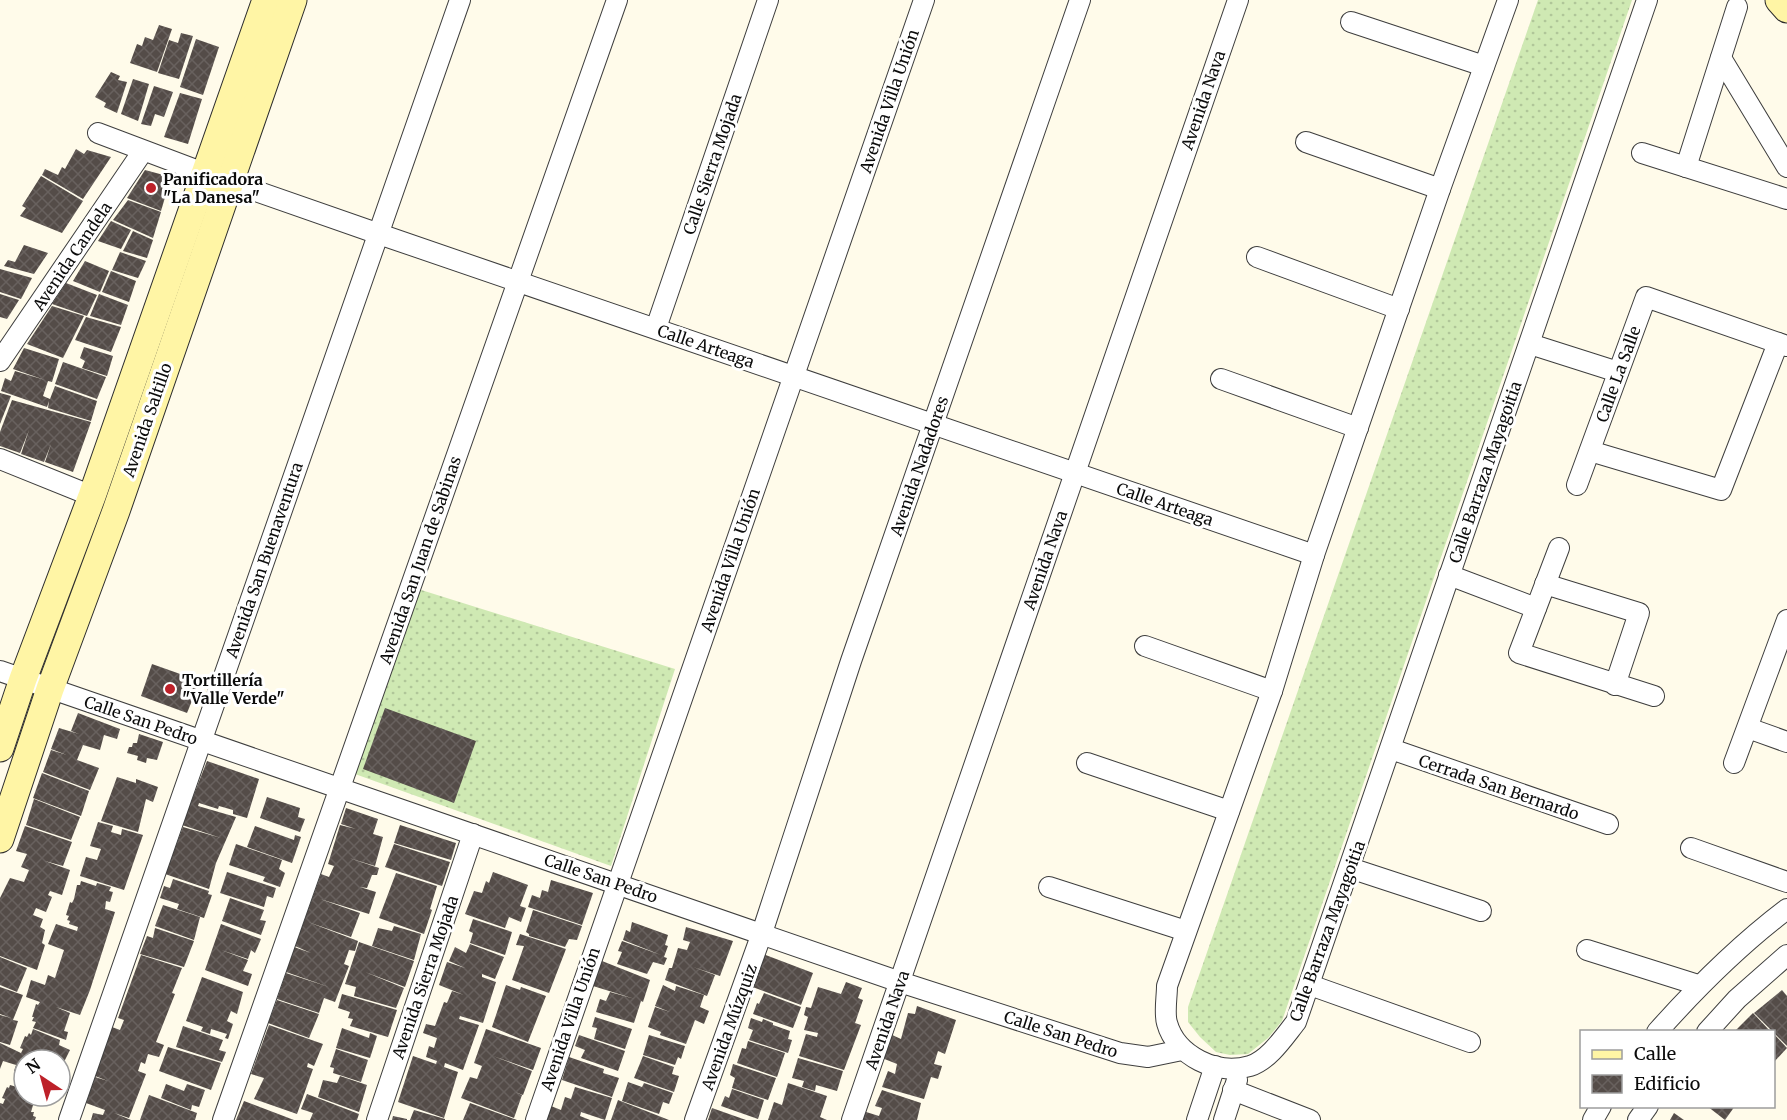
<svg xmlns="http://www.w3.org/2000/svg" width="1787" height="1120" font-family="Merriweather,serif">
	<defs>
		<pattern id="grass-dots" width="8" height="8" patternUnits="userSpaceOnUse" patternTransform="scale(1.5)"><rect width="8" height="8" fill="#cfe9b3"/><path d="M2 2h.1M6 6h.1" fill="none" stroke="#b0c699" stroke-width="1.8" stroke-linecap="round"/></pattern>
		<pattern id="building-cross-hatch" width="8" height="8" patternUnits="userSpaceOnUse" patternTransform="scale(1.5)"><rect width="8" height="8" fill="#544c48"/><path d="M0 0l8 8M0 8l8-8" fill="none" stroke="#68615e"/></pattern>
	</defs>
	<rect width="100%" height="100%" fill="#fffbea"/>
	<g fill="url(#grass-dots)">
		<polygon points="1538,0 1632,0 1282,1021 1268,1038 1248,1054 1230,1055 1216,1052 1200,1037 1188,1022 1188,1007"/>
		<polygon points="418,589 675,669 611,866 355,774"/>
	</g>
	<g fill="url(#building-cross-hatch)">
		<polygon points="159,25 172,29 157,72 130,63 137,44 142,46 145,37 153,40"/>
		<polygon points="181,33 193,36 179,79 158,73 169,40 178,43"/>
		<polygon points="196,39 219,47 203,95 180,87"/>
		<polygon points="111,72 120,76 118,80 127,82 117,113 104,107 106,103 95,97"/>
		<polygon points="133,79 149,84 138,121 121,114"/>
		<polygon points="154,86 173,92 164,117 155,114 151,126 141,124"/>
		<polygon points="180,93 202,99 188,144 164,137"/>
		<polygon points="76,149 84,154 87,150 111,157 83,199 42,175 45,169 58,175 62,167 65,169"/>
		<polygon points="145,170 171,177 161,211 127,198"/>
		<polygon points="41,176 83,201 62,233 20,216 26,208 22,206"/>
		<polygon points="128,200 161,212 153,238 113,220"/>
		<polygon points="111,221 131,230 121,249 98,241"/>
		<polygon points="133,231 153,240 147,258 123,251"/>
		<polygon points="24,245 48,253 34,274 4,266 8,260 15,262"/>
		<polygon points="120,252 146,261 138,278 112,270"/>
		<polygon points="85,261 109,271 100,292 73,281"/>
		<polygon points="0,269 32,278 21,299 0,292"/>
		<polygon points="111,271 136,281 129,302 102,292"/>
		<polygon points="66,283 97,295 87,316 52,304"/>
		<polygon points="0,294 19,300 7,319 0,317"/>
		<polygon points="99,294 128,305 121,325 90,316"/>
		<polygon points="52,306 84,316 63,358 27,344"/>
		<polygon points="86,317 121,327 111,352 75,340"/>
		<polygon points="84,347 113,356 107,376 82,368 85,361 80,358"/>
		<polygon points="24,348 59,359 52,382 48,381 43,396 50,399 55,386 97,401 91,421 48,408 49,401 47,407 1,391 5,378 11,381 15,371 45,380 13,369"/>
		<polygon points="63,362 106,377 97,399 55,384"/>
		<polygon points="0,393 11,396 0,424"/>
		<polygon points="12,400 91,422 73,472 45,462 51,444 44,462 21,454 29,430 20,453 0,446 0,432"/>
		<polygon points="152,664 200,681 187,713 141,696"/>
		<polygon points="385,708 476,741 454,803 363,769"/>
		<polygon points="78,713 120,729 117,739 104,735 100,750 83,745 77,760 99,768 90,790 43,772 51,750 67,755 51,749 59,728 79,734 71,731"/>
		<polygon points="139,734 163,742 157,760 147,758 146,763 137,760 138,756 127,753 129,747 132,747 133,743 137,743"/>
		<polygon points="207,761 259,779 247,818 233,814 233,810 219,806 218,809 199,803 198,806 236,817 216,863 209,889 165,874 183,827 221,838 182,825"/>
		<polygon points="42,773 89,791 81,816 33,798"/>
		<polygon points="117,777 136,783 136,779 158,787 153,802 146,799 138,832 101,821"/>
		<polygon points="267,797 300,808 298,817 305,819 300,832 260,818"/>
		<polygon points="34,799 80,817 71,840 26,825"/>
		<polygon points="346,808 378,819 373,834 383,837 375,866 349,858 379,868 377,875 372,875 367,888 360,887 376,892 369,914 320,899 360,913 351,937 308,922 358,941 355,951 349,950 344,964 349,966 335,1002 324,998 319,1013 277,999 286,973 329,987 286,972 294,947 311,953 295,946 321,874 329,877 334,866 328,864 340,825 356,829 341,824"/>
		<polygon points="98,822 113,826 111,832 121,835 122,829 143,835 124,890 80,876 86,857 97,860 101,849 90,846"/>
		<polygon points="400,825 456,843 451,860 394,843"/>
		<polygon points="25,826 72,842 63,866 45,861 70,870 62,895 50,891 48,895 52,897 46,912 36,908 33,915 43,919 40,927 45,930 42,943 45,945 37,970 0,956 0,898 10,878 24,882 29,870 21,867 27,854 16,851"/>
		<polygon points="255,826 294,840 295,835 301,837 292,863 247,847"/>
		<polygon points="236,844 282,860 279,869 285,873 280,887 263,881 265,877 229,865"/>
		<polygon points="394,844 450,862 442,886 385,867"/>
		<polygon points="227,872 276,888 273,898 267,896 264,907 220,893"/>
		<polygon points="493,872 528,885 520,906 526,908 521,922 509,917 505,928 465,914 474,891 482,893 486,881 489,883"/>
		<polygon points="396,873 437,886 430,909 432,910 424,934 379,918"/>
		<polygon points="173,879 209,891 208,894 212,895 204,918 177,909 179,904 160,898 164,886 170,888"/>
		<polygon points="551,880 593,893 582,925 528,907 532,895 540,898 542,890 548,892"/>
		<polygon points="81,881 96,886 97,883 111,887 109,891 113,892 110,902 106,901 105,909 115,912 90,990 80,1015 56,1007 70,1013 64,1031 68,1032 66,1040 33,1028 36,1022 32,1021 34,1017 32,1017 36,1004 38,1005 40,1002 26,997 31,980 45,985 48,975 55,978 64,950 48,944 56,924 77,931 78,927 69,924 70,921 67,920 69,916 66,915 70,902 72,903 74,899 77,885 80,885"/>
		<polygon points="230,898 264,910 260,920 266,921 261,935 222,921"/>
		<polygon points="163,905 200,917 194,940 155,926"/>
		<polygon points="533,910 582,926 577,940 569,939 565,947 529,936 529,934 526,932"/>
		<polygon points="473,919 512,932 505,955 470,943 473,933 469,931"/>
		<polygon points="632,922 668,935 665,945 668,946 664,957 667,958 664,965 653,962 647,974 617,964 622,952 618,951 622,941 661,955 623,940 626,930 630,932"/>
		<polygon points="221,924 261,939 255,953 251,950 248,959 221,950 248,960 243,971 252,974 248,986 205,970"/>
		<polygon points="394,926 421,934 414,960 372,946 378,928 392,931"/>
		<polygon points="686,927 733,941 720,976 693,967 715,975 707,996 665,980 669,968 672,968 678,948 687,950 690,942 683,940"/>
		<polygon points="155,928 194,941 184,967 140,954 147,936 153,938"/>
		<polygon points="520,934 566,949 549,993 512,980 524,946 516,945"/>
		<polygon points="359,942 414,961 405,987 365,972 404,988 396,1008 354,996 356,987 345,984"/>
		<polygon points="470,944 504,957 495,979 482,974 482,977 496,982 483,1023 460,1016 459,1019 479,1025 463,1070 445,1063 444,1067 458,1072 444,1118 398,1102 413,1056 436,1064 437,1061 426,1057 429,1046 434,1048 437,1038 423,1033 426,1024 435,1026 444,1002 447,1003 452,991 464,995 439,985 447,962 465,968 449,961 455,947 466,953"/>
		<polygon points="763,954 813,973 801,1005 750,986"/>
		<polygon points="141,955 182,968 172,993 175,994 156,1042 164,1045 159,1057 148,1054 145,1064 141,1062 138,1071 146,1074 129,1118 114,1113 131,1120 91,1120 93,1113 103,1115 105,1110 86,1103 95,1077 108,1081 95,1076 112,1027 120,1030 124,1020 118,1018"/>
		<polygon points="0,957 27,968 17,992 0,985"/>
		<polygon points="602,961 650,980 643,1002 641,1001 634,1023 596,1012 600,999 606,1001 610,992 635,999 593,986"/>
		<polygon points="202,977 243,992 237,1014 231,1011 227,1021 233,1024 228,1039 225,1038 227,1034 211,1029 210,1034 201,1031 203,1027 186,1021"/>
		<polygon points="846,982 862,988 858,998 863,1000 855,1023 861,1025 844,1070 799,1056 806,1034 817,1037 818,1033 804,1030 808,1017 804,1015 806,1007 811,1008 818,987 841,994"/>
		<polygon points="506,985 520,990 521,987 546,996 528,1042 492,1027"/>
		<polygon points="663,985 675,991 676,986 704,995 700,1007 709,1011 704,1024 695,1020 686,1044 660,1035 661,1032 648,1027 655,1007 670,1012 655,1006"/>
		<polygon points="0,987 23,995 13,1020 18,1021 10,1045 0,1042 0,1015 11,1018 0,1014"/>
		<polygon points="1782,990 1787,996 1787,1046 1754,1013"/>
		<polygon points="764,993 801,1007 793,1028 753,1014 757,1003 759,1004"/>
		<polygon points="342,994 397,1010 388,1037 350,1026 353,1019 348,1018 350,1012 338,1008"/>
		<polygon points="277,1000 319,1014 309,1038 268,1023"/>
		<polygon points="917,1006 956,1020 945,1054 938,1051 934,1064 942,1066 938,1079 931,1077 924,1099 882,1087 888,1071 895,1074 897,1064 882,1058 890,1034 901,1039 908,1013 915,1014"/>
		<polygon points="1753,1013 1771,1032 1734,1032"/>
		<polygon points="595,1017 632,1029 625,1049 594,1039 597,1028 592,1027"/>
		<polygon points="751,1018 762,1022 763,1019 773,1023 773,1025 790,1031 788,1039 792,1040 788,1053 749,1040 753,1030 748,1028"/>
		<polygon points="269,1025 323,1044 314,1066 308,1063 307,1067 313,1069 297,1114 254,1099 264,1078 251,1074"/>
		<polygon points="183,1026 223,1040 219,1050 226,1052 222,1062 176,1047"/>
		<polygon points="342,1028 369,1038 370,1033 377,1036 370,1058 336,1048"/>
		<polygon points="33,1029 60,1040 59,1045 70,1050 62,1066 60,1060 24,1060 24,1075 14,1071 16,1065 3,1061 0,1069 0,1043 21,1053 23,1049 20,1048 25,1036 27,1037 29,1033 31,1035"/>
		<polygon points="486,1029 541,1048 533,1070 493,1056 532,1071 523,1095 515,1092 522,1095 514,1118 461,1098 470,1077 477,1079 482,1066 474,1063"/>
		<polygon points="1774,1034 1787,1048 1774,1062"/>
		<polygon points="579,1035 625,1051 618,1071 581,1058 585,1050 575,1046"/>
		<polygon points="649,1035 685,1046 681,1059 678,1057 675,1065 643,1055"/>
		<polygon points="748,1041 785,1053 777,1077 737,1063 742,1048 746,1049"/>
		<polygon points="168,1047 221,1063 211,1090 159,1071"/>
		<polygon points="336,1049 368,1060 361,1082 333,1073 334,1068 330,1067"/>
		<polygon points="643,1056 674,1067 672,1074 679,1076 674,1092 634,1078"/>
		<polygon points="569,1057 604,1069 603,1073 619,1078 612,1097 562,1080"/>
		<polygon points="798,1058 843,1071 837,1091 816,1085 815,1091 802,1087 804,1081 792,1078"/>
		<polygon points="733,1064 776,1078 768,1100 732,1088 735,1078 730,1075"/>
		<polygon points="340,1076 367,1085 359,1112 318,1097 323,1080 337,1083"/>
		<polygon points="628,1082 642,1087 644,1083 673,1093 669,1104 663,1102 659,1114 622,1101"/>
		<polygon points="788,1083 827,1096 820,1117 827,1120 768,1120 774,1102 782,1105"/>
		<polygon points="166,1084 184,1091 187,1084 205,1090 199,1107 192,1105 191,1110 161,1098"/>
		<polygon points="10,1085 24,1089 24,1096 44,1096 42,1103 34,1102 31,1112 34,1112 33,1116 36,1117 35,1120 0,1120 0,1103 3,1104 5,1099 2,1098 7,1087 9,1088"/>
		<polygon points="575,1087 612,1098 605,1120 581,1112 580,1116 590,1120 546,1120 551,1106 561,1110 565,1097 571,1099"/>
		<polygon points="732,1089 764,1100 758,1119 721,1106 725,1096 729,1098"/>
		<polygon points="882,1090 921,1103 917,1120 860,1120 863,1111 879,1116 882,1108 875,1106"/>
		<polygon points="307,1094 359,1114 357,1120 310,1120 313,1113 301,1109"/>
		<polygon points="149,1095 197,1113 195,1120 140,1120"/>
		<polygon points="618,1100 669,1120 611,1120"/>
		<polygon points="244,1101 294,1120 236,1120"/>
		<polygon points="470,1103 517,1120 463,1120"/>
		<polygon points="1707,1106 1735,1106 1725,1120"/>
		<polygon points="712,1108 746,1120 708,1120"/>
		<polygon points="414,1110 445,1119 445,1120 410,1120"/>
		<polygon points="1674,1113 1684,1120 1670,1120"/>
		<polygon points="393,1116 407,1119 407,1120 392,1120"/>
	</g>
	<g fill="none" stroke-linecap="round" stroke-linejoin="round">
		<defs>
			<g id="street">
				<path d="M1508 0 1440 189 1314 555 1272 691 1167 986C1167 997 1164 1013 1167 1023 1176 1056 1217 1076 1250 1066 1269 1060 1284 1037 1296 1022L1647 0"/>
				<polyline points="1351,22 1484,66"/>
				<polyline points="1721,58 1787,167"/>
				<polyline points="98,133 204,173 379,234 1314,555"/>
				<polyline points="1306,142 1440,189"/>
				<polyline points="1642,153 1787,199"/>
				<polyline points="1686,167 1737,7"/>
				<polyline points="1257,257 1399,309"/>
				<polyline points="656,328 768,0"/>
				<polyline points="1530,344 1618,372"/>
				<polyline points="0,361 143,151"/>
				<polyline points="1221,379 1358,428"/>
				<polyline points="1590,451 1721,490 1778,343"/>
				<polyline points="0,459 92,496"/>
				<polyline points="1577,485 1646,297 1787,346"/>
				<polyline points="1559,548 1519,653 1654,696"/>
				<polyline points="1449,575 1536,608"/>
				<polyline points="1545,584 1639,613 1615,685"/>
				<polyline points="1145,646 1272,691"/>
				<polyline points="0,671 900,982 1120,1053 1148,1057 1182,1050"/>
				<polyline points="1748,728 1787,742"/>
				<polyline points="1391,749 1608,824"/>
				<polyline points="1087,763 1229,811"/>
				<polyline points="1734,763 1787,620"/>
				<polyline points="1691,848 1787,882"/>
				<polyline points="1350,868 1481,911"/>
				<polyline points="1049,887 1186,931"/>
				<polyline points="1587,950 1698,985"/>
				<polyline points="1310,985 1470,1042"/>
				<path d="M1657 1032C1698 986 1738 946 1787 909"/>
				<polyline points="1707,1032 1737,999 1787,955"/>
				<polyline points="1233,1090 1310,1120"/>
				<polyline points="69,1120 460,0"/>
				<polyline points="223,1120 617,0"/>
				<polyline points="377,1120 473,834"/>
				<polyline points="536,1120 924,0"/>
				<polyline points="695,1120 762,933 851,661 1080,0"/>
				<polyline points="852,1120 1238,0"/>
				<polyline points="1197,1120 1215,1066"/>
				<polyline points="1224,1120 1237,1080"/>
				<polyline points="1593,1120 1601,1106"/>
				<polyline points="1638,1120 1648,1106"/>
			</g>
			<g id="secondary">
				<polyline points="1779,0 1787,9"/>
				<polyline points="0,748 23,679 92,496 266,0"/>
				<polyline points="0,839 50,689 116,511 293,0"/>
			</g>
		</defs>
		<use href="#street" stroke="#3e3e3e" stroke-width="22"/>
		<use href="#secondary" stroke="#2d2d2d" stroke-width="29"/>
		<use href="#street" stroke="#fff" stroke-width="20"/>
		<use href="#secondary" stroke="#fff5a5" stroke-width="27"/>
	</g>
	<g fill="#bd2129" stroke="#fff" stroke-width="2">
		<circle cx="151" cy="188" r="6"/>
		<circle cx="170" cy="689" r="6"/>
	</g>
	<g text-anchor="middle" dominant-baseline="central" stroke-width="6" stroke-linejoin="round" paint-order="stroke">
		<g font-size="16" fill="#0b0b0b" stroke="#fff">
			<text transform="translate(1203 100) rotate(-71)">Avenida Nava</text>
			<text transform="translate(889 101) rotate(-71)">Avenida Villa Unión</text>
			<text transform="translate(712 164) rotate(-71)">Calle Sierra Mojada</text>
			<text transform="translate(72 256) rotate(-56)">Avenida Candela</text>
			<text transform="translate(706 346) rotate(19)">Calle Arteaga</text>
			<text transform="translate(1618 374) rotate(-70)">Calle La Salle</text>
			<text transform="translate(147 420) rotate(-71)">Avenida Saltillo</text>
			<text transform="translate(919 466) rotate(-71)">Avenida Nadadores</text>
			<text transform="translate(1485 472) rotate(-71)">Calle Barraza Mayagoitia</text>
			<text transform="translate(1165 504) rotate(19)">Calle Arteaga</text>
			<text transform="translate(264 560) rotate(-71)">Avenida San Buenaventura</text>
			<text transform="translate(420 560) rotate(-71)">Avenida San Juan de Sabinas</text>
			<text transform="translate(730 560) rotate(-71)">Avenida Villa Unión</text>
			<text transform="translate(1045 560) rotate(-71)">Avenida Nava</text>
			<text transform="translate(141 720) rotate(19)">Calle San Pedro</text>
			<text transform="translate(1499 787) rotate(19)">Cerrada San Bernardo</text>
			<text transform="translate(601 878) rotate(19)">Calle San Pedro</text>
			<text transform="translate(1327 931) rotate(-70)">Calle Barraza Mayagoitia</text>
			<text transform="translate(425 977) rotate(-71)">Avenida Sierra Mojada</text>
			<text transform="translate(570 1019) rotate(-71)">Avenida Villa Unión</text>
			<text transform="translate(887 1020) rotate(-71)">Avenida Nava</text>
			<text transform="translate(729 1027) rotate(-70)">Avenida Múzquiz</text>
			<text transform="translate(1061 1034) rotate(18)">Calle San Pedro</text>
		</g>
		<g font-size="16" font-weight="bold" fill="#0b0b0b" stroke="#fff" text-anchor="start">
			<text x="163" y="179">Panificadora<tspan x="163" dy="18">"La Danesa"</tspan></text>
			<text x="182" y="680">Tortillería<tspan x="182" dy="18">"Valle Verde"</tspan></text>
		</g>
	</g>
	<rect x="1580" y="1030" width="195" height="78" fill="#ffffff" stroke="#9d9d9d" stroke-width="1.5"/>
	<rect x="1592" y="1050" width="30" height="9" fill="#fff5a5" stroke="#9d9d9d" stroke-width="1.5"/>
	<text x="1634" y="1060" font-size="18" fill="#0b0b0b">Calle</text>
	<rect x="1592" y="1075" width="30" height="18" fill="url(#building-cross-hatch)" stroke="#9d9d9d" stroke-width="1.5"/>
	<text x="1634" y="1090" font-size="18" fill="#0b0b0b">Edificio</text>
	<g transform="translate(42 1078) rotate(324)"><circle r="28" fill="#ffffff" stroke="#9d9d9d" stroke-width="1.5"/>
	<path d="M0-4.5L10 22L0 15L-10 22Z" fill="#bd2129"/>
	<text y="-9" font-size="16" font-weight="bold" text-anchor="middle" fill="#0b0b0b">N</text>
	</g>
</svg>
